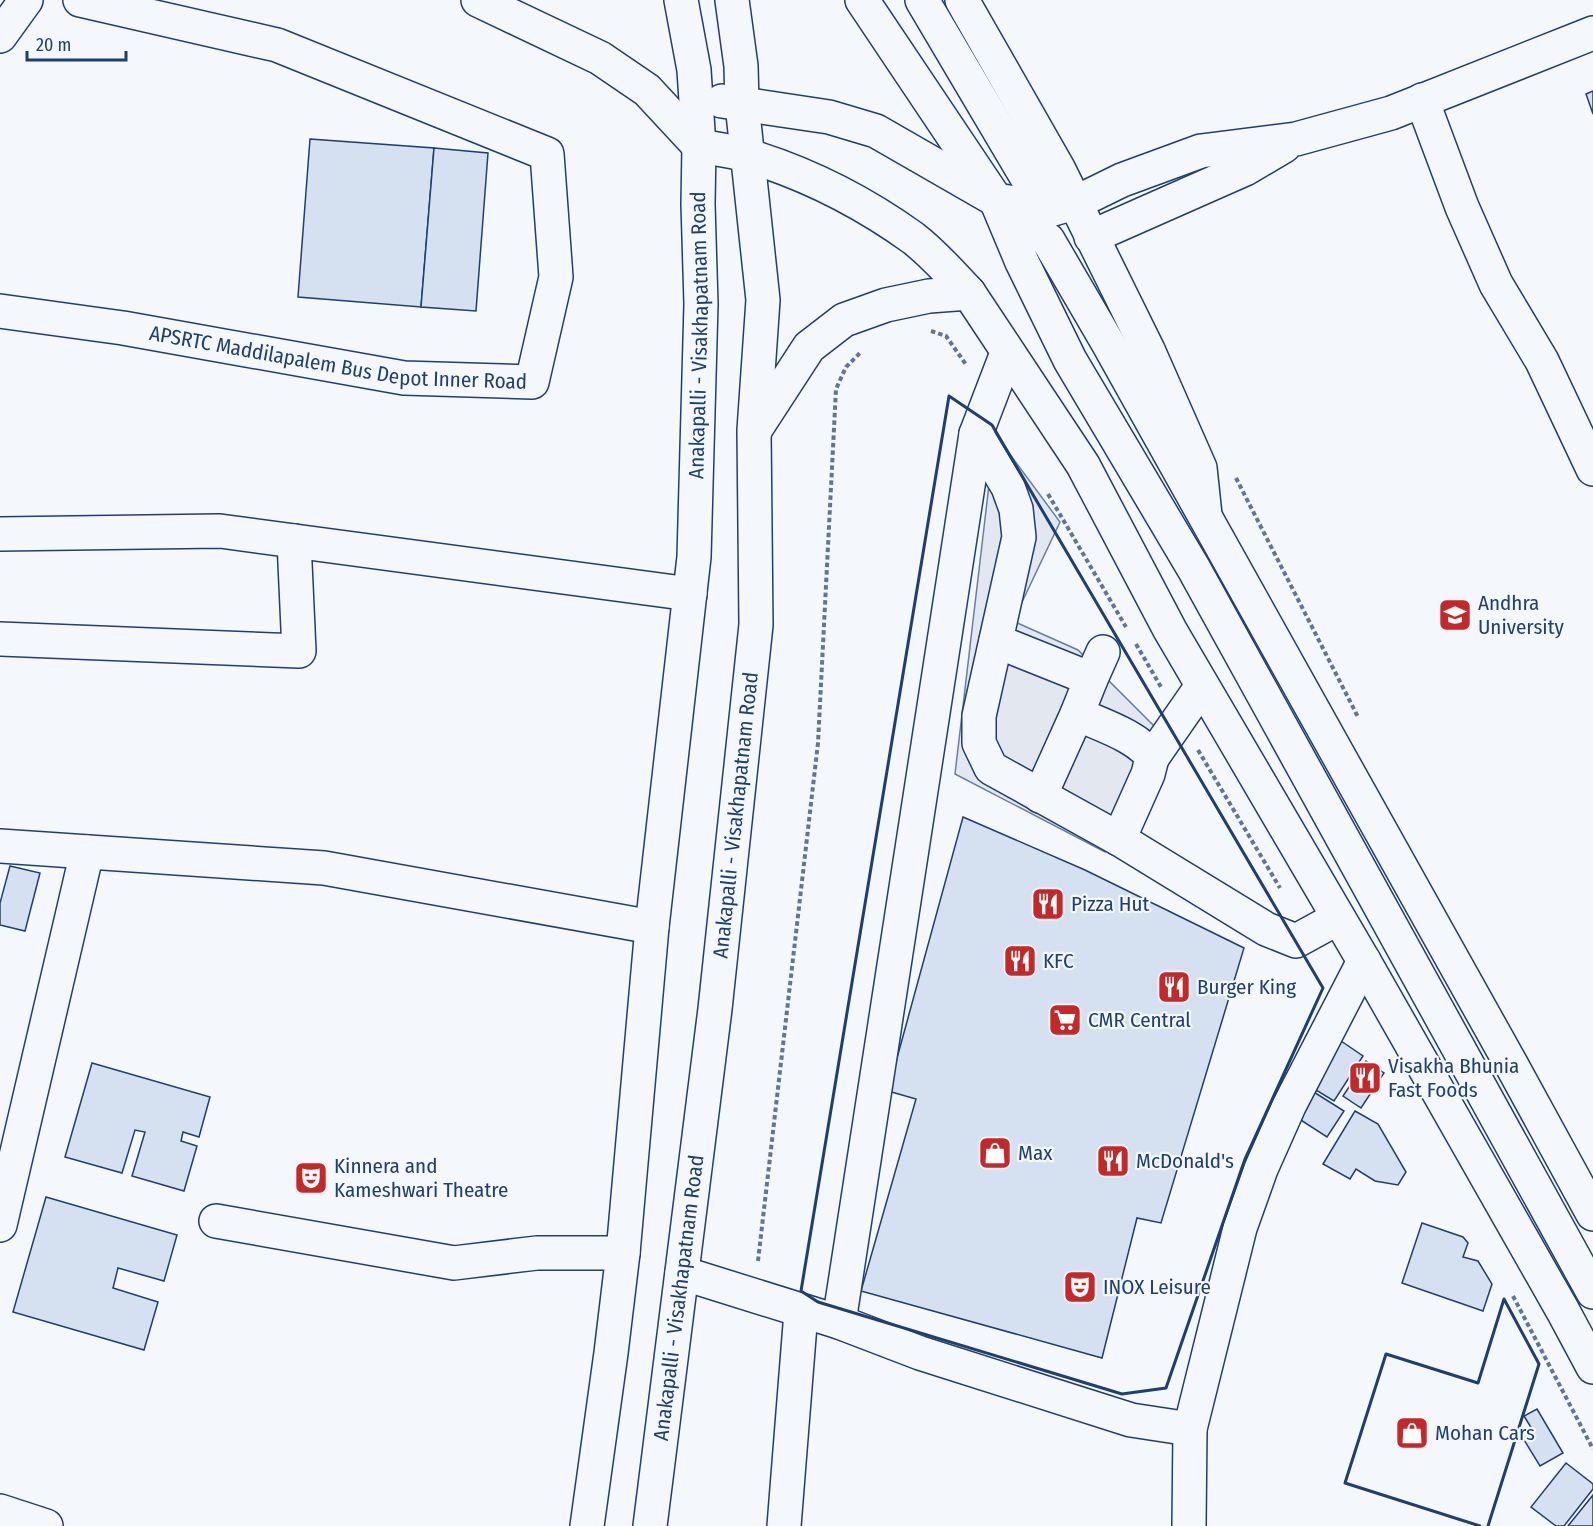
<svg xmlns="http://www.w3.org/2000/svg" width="1593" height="1526" font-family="'Fira Sans Condensed',sans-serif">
	<rect width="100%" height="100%" fill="#f4f7fb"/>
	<polygon fill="#e3e8f0" stroke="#687fa3" stroke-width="1.5" points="995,434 1060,522 1013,621 1078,650 1154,726 1105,852 955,774"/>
	<g fill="#d5e0f0" stroke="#1d3f73" stroke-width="1.5">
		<polygon points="1593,91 1593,114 1586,94"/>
		<polygon points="310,139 434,148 421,307 298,297"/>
		<polygon points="434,148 488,153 476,311 421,307"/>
		<polygon points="963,817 1085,870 1244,948 1161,1223 1137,1218 1102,1358 861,1291 916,1099 888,1091"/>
		<polygon points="10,866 40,873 25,931 0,925 0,903"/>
		<polygon points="1341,1041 1363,1056 1334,1101 1311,1087"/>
		<polygon points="1366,1061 1384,1073 1361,1108 1343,1096"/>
		<polygon points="92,1063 210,1097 199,1137 183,1132 181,1141 197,1146 184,1191 132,1176 145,1132 135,1130 122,1173 65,1157"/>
		<polygon points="1309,1089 1344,1111 1327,1137 1293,1115"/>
		<polygon points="1355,1111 1378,1124 1406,1172 1398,1185 1375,1181 1356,1169 1350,1179 1323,1164"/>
		<polygon points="46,1197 177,1235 164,1281 118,1268 113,1288 158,1302 144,1350 13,1312"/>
		<polygon points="1422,1223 1463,1237 1468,1243 1463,1257 1478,1261 1492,1284 1483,1311 1402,1283"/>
		<polygon points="1537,1409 1563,1453 1540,1466 1521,1435 1532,1429 1524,1416"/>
		<polygon points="1566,1463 1593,1484 1593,1489 1564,1526 1556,1526 1531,1507"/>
		<polygon points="1593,1495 1593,1526 1568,1526"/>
	</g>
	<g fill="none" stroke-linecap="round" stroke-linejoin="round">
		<defs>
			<g id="minor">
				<polyline points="478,0 600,58 647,90 699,146"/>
				<polyline points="922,0 1032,186 1053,209"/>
				<polyline points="962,0 1059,170 1148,350 1200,468 1205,515"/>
				<polyline points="0,36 26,0"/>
				<polyline points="1422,100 1462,207 1496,284 1542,361 1593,469"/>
				<polyline points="996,200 1053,209 1075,203 1122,180 1201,151 1296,139 1391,113 1593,33"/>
				<polyline points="1091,237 1245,169 1284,146"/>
				<path id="s1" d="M0 311 123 328 404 378 532 382 556 277 547 154 277 45 80 0"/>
				<polyline points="976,434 1008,487 1016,509 1019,537 979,716 979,743 991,768 1119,839 1266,929 1296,941 1338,918"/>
				<polyline points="0,534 220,531 690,594"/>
				<polyline points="0,639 299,651 294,541"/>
				<path d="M996 641 1091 679 1077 714C1099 724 1140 737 1152 758L1148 774 1119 839"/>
				<polyline points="1091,679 1103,652"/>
				<polyline points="1152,758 1202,686"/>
				<polyline points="1040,796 1077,714"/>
				<polyline points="0,846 324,868 652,927"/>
				<polyline points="216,1221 454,1263 537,1253 623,1253"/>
				<polyline points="0,1225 87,852"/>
				<polyline points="682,1273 839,1322 920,1353 1131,1420 1190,1429"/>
				<polyline points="839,1322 976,434 1007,353"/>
				<polyline points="0,1511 46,1526"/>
				<polyline points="784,1526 801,1312"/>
				<polyline points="1189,1526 1190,1429 1240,1228 1261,1169 1289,1106 1364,961"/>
			</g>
			<g id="major">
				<polyline points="862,0 996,200 1022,262 1070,360 1194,569 1593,1292"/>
				<polyline points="722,101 829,117 876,131 996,200 1048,240 1108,343 1511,1064 1593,1214"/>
				<path d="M699 146C716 149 733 151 749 156 808 174 863 202 913 238 934 254 951 274 969 293L1083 465 1170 630 1364 961 1563 1311 1593 1367"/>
				<polyline points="755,430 809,347 844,320 886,305 929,296 969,293"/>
				<path id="s2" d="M587 1526 611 1353 623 1253 652 927 694 557 701 304 698 204 699 146 694 70 681 0"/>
				<path id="s3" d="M650 1526 715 1009 756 625 754 430 763 300 742 104 741 66 732 0"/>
			</g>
		</defs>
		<use href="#minor" stroke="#1d3f73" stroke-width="36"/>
		<use href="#major" stroke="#1d3f73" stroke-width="36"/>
		<g stroke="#5e769c" stroke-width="4" stroke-dasharray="4.5 3" stroke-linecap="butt">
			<polyline points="931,331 946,336 967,366"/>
			<polyline points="1236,478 1358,717"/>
			<polyline points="1048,494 1126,627"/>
			<polyline points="1136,644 1161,687"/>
			<polyline points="1198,750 1280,888"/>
			<polyline points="758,1261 818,743 836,389 846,367 860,353"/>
			<polyline points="1513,1296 1593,1449"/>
		</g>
		<use href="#minor" stroke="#f4f7fb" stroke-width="33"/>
		<use href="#major" stroke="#f4f7fb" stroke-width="33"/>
		<g stroke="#1d3f73" stroke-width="3">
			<polygon points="949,396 992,425 1323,988 1245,1159 1166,1388 1122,1394 818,1302 801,1291"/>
			<polyline points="1480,1526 1345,1483 1386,1354 1478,1383 1504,1299 1539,1364 1488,1526"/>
		</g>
	</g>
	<defs>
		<symbol id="university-square" viewBox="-11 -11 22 22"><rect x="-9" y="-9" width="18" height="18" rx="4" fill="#c62828" stroke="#f4f7fb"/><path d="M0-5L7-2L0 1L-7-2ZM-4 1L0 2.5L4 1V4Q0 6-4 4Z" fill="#fff"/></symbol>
		<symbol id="restaurant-square" viewBox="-11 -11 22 22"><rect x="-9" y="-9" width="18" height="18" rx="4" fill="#c62828" stroke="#f4f7fb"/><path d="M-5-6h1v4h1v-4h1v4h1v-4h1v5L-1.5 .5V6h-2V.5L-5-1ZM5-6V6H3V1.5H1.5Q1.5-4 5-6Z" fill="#fff"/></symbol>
		<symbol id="supermarket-square" viewBox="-11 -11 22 22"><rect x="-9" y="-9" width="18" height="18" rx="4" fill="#c62828" stroke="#f4f7fb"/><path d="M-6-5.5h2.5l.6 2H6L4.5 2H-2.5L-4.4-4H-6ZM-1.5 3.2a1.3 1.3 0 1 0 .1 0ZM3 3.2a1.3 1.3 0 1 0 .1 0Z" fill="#fff"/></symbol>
		<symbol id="shop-square" viewBox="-11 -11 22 22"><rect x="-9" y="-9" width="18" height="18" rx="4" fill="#c62828" stroke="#f4f7fb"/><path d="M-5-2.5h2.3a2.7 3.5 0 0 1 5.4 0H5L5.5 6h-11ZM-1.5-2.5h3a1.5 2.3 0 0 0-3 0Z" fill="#fff"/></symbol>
		<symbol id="theatre-square" viewBox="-11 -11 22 22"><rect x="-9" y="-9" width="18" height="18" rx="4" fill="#c62828" stroke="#f4f7fb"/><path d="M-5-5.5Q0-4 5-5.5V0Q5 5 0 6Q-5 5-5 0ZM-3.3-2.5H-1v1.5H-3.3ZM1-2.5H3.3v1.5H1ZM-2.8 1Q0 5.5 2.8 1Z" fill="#fff"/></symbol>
	</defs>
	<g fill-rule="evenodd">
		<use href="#university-square" x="1436" y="596" width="38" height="38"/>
		<use href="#restaurant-square" x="1029" y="885" width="38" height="38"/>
		<use href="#restaurant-square" x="1001" y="942" width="38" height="38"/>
		<use href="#restaurant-square" x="1155" y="968" width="38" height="38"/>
		<use href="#supermarket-square" x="1046" y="1001" width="38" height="38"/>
		<use href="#restaurant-square" x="1346" y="1059" width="38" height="38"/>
		<use href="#shop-square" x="976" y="1134" width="38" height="38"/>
		<use href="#restaurant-square" x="1094" y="1142" width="38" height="38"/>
		<use href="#theatre-square" x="292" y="1159" width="38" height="38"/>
		<use href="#theatre-square" x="1061" y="1268" width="38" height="38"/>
		<use href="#shop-square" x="1393" y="1414" width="38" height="38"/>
	</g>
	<g text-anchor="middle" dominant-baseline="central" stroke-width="4.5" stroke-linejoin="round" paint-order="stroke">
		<g font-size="21" fill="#1d3f73" stroke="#f4f7fb">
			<text stroke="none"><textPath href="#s2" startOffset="1197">Anakapalli - Visakhapatnam Road</textPath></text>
			<text stroke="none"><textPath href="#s1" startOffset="342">APSRTC Maddilapalem Bus Depot Inner Road</textPath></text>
			<text stroke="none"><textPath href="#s3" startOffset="716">Anakapalli - Visakhapatnam Road</textPath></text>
			<text stroke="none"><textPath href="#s3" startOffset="230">Anakapalli - Visakhapatnam Road</textPath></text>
		</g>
		<g font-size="21" fill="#1d3f73" stroke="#f4f7fb" text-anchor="start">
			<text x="1478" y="603">Andhra<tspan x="1478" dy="24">University</tspan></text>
			<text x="1071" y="904">Pizza Hut</text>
			<text x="1043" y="961">KFC</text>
			<text x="1197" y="987">Burger King</text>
			<text x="1088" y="1020">CMR Central</text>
			<text x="1388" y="1066">Visakha Bhunia<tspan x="1388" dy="24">Fast Foods</tspan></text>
			<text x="1018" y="1153">Max</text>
			<text x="1136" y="1161">McDonald's</text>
			<text x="334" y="1166">Kinnera and<tspan x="334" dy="24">Kameshwari Theatre</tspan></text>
			<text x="1103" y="1287">INOX Leisure</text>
			<text x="1435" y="1433">Mohan Cars</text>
		</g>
	</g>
	<path d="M27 51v9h99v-9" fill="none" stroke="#1d3f73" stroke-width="3"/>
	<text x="36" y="51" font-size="18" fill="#1d3f73" stroke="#f4f7fb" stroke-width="4.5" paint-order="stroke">20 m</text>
</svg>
